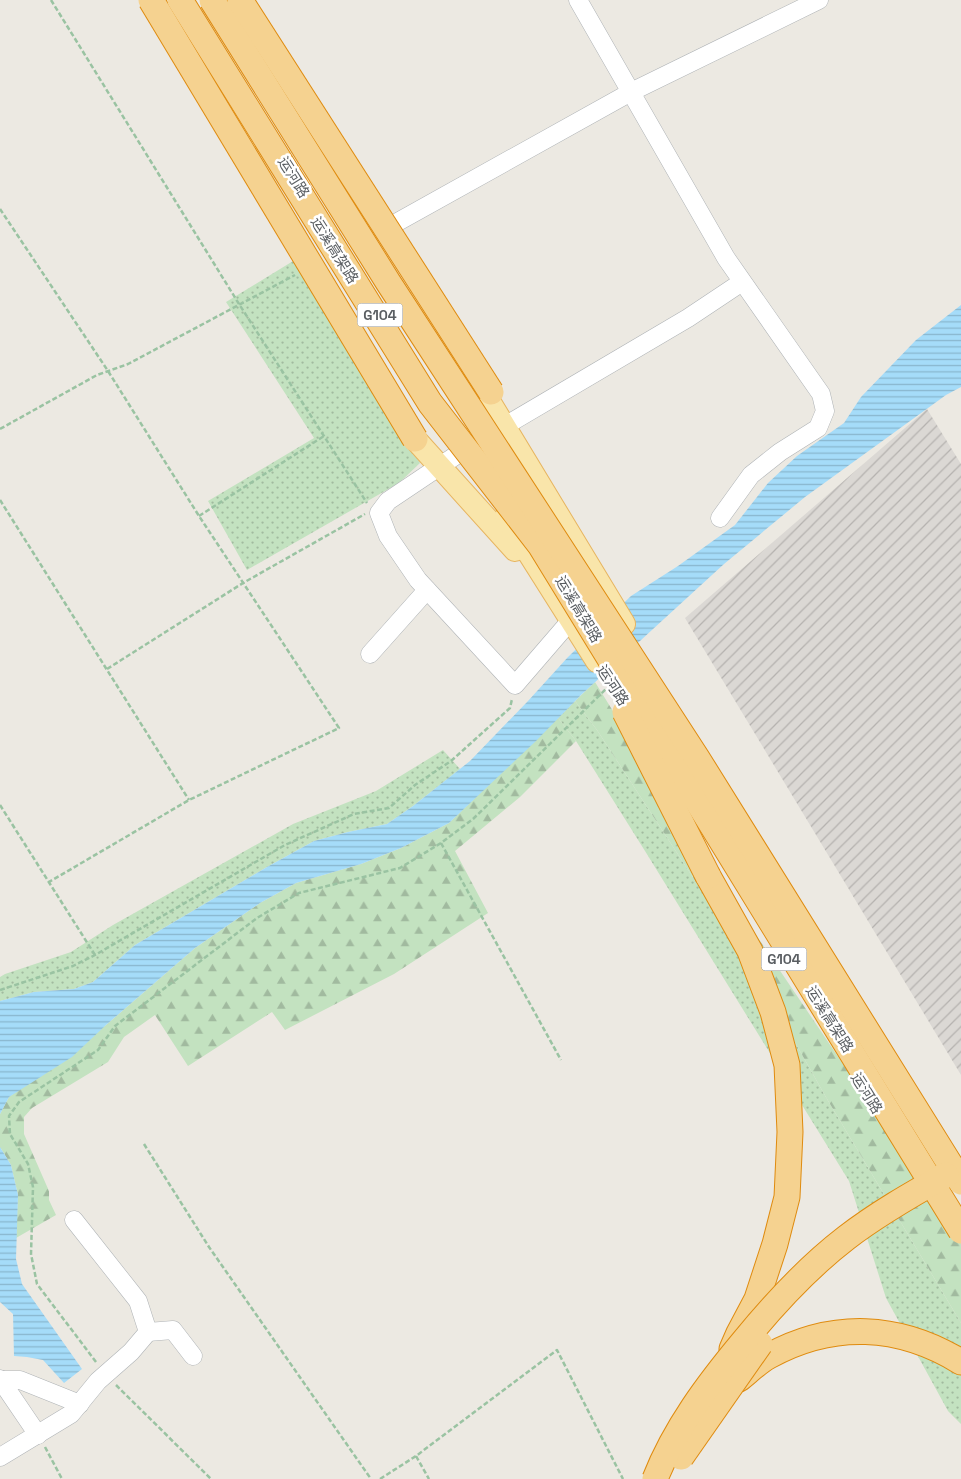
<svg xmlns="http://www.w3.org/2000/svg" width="961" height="1479" font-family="'Space Grotesk','Noto Sans SC',sans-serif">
	<defs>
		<pattern id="industrial-furrows" width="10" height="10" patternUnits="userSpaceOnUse" patternTransform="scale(1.25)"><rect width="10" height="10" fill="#dbd8d4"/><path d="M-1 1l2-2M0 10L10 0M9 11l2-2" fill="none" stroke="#b5b2af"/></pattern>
		<pattern id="grass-dots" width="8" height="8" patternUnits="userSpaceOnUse" patternTransform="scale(1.25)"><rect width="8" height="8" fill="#c3e2c0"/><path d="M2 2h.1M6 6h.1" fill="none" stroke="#a1ba9f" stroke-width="1.8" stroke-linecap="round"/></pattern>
		<pattern id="forest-firs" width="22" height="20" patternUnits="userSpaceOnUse" patternTransform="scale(1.25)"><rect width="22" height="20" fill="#c3e2c0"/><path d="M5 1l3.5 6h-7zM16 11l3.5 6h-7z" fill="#a1ba9f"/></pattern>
		<pattern id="water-rules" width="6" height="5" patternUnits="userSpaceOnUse" patternTransform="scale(1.25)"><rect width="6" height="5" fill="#a5dcf9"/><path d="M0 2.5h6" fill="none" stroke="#89b6cd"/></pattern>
	</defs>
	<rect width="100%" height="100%" fill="#ece9e2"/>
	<polygon fill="url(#industrial-furrows)" points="927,409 961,464 961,1075 685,618"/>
	<g fill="url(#grass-dots)">
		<polygon points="298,258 420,463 399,483 247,570 208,501 314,438 226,302"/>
		<polygon points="575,701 597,730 761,982 827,1099 961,1323 961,1424 948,1411 886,1298 849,1181 645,851 576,741 558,718"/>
		<polygon points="443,750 460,769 413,806 387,824 348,832 314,841 267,867 135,945 93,982 74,989 34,992 0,1001 0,977 5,974 71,952 113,925 293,824 376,791"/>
	</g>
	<g fill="url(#forest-firs)">
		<polygon points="595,682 698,849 961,1239 961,1323 827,1099 761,982 597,730 575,701"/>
		<polygon points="558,718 576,741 520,797 455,851 488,913 394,974 285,1030 272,1012 188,1066 155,1015 124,1037 108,1062 32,1108 24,1117 24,1134 49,1191 49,1200 56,1215 16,1238 18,1195 11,1165 0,1147 0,1114 9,1097 106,1025 195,948 260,903 296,883 361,864 401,848 449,823"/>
	</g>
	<g fill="url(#water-rules)">
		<polygon points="961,305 961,387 946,395 805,497 724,564 581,695 536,741 449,823 401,848 361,864 296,883 260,903 195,948 106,1025 72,1057 9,1097 0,1114 0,1001 34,992 74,989 93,982 135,945 267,867 314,841 348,832 387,824 413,806 470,761 528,701 568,657 631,596 678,566 735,525 768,483 797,456 844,423 861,397 916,340"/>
		<polygon points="0,1147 11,1165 18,1195 16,1259 22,1284 82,1369 64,1383 43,1360 27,1357 14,1356 13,1314 0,1302"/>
	</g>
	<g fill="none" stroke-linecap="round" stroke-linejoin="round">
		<defs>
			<g id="minor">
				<polyline points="578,0 726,258 821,394 825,411 818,428 780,452 751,475 720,518"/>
				<polyline points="385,229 631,92 819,0"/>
				<polyline points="571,620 515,685 418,580 388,536 379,513 388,501 464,450 688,318 742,282"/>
				<polyline points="370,654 427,590"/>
				<polyline points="148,1332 173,1330 193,1356"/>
				<polyline points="0,1379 38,1435"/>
				<polyline points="1,1380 20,1380 80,1404"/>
				<polyline points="0,1457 71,1414 98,1381 131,1352 148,1332 138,1301 74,1220"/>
			</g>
			<g id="major">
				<polyline points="475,378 624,624"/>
				<polyline points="415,439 515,550"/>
				<polyline points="506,517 597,661"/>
			</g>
			<g id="highway">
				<polyline points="708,876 750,951 773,1012 787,1065 790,1132 787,1197 775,1244 757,1299 739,1333 732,1349"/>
				<path d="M739 1379C748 1372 758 1362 769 1356 833 1321 899 1324 961 1362"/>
			</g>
		</defs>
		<use href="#minor" stroke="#afb3b6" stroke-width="19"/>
		<use href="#major" stroke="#e7b560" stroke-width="24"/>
		<use href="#highway" stroke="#df8b0f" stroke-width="27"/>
		<g stroke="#9ac3a2" stroke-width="2.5" stroke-dasharray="5 2.5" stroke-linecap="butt">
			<polyline points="51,0 239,304 367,503"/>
			<polyline points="0,209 108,371 199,516 339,728 189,800 49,882"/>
			<polyline points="0,429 97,375 128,364 295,275"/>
			<polyline points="0,500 189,800"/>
			<polyline points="199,516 324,436"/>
			<polyline points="107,669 243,583 365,514"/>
			<polyline points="0,805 95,955"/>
			<polyline points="441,843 561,1060"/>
			<polyline points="0,990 73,966 95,955 285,845 354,814 389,808 415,785 451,761 510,708 512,699"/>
			<polyline points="144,1144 209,1247 371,1479"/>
			<polyline points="96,1362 37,1284 31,1254 33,1187 28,1164 10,1134 9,1116 19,1102 98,1050 115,1026 257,918 299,893 400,868 441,843 473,819 606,689"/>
			<polyline points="116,1385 211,1479"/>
			<polyline points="45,1447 62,1479"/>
			<polyline points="416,1456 429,1479"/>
			<polyline points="380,1479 416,1456 557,1350 623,1479"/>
		</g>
		<use href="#minor" stroke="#fff" stroke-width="18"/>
		<use href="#major" stroke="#f9e5aa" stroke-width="22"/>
		<use href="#highway" stroke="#f5d290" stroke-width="25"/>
		<defs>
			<g id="highway-bridge">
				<polyline points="151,0 415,439"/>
				<polyline points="180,0 430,403 540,545 961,1231"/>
				<polyline points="212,0 388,282 697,758 961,1182"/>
				<polyline points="240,0 491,392"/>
				<polyline points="625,712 708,876"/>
				<polyline points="681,1457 760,1344"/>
				<path d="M655 1479C675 1428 708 1384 743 1342 774 1304 807 1268 846 1238 877 1214 912 1194 946 1175"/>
			</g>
		</defs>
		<use href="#highway-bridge" stroke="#df8b0f" stroke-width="27" stroke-linecap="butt"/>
		<use href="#highway-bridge" stroke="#f5d290" stroke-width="25"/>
	</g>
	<g text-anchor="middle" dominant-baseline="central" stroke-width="5" stroke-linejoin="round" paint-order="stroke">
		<g fill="#fff" stroke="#8c8e91" stroke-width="1">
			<rect x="357.5" y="303.5" width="45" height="23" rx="4"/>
			<rect x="761.5" y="947.5" width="45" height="23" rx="4"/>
		</g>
		<g font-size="14" font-weight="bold" fill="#5a5e62">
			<text x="380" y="315">G104</text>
			<text x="784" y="959">G104</text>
		</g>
		<g font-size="15" fill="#5a5e62" stroke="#fff">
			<text transform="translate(294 177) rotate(58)">运河路</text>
			<text transform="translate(335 250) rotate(58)">运溪高架路</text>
			<text transform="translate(579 609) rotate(59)">运溪高架路</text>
			<text transform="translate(613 685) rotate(57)">运河路</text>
			<text transform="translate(830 1019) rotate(58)">运溪高架路</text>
			<text transform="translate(867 1093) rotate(58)">运河路</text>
		</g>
	</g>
</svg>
